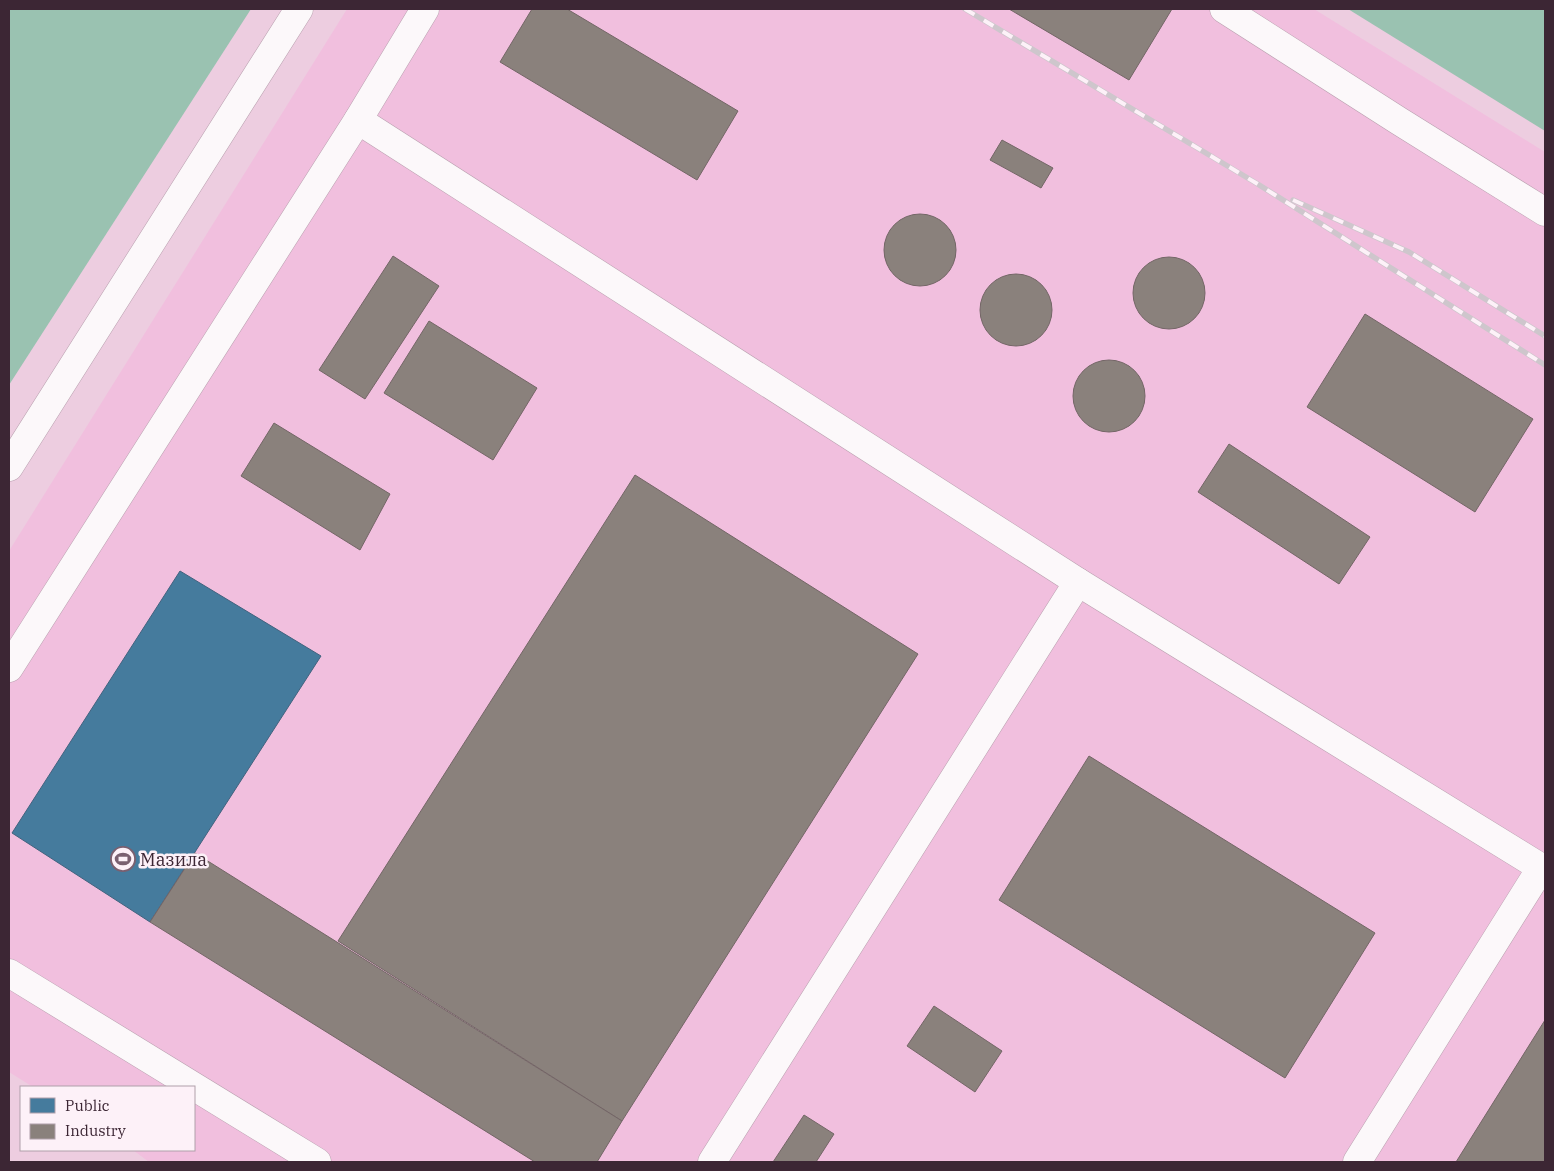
<svg xmlns="http://www.w3.org/2000/svg" width="1554" height="1171" font-family="'IBM Plex Serif',serif">
	<rect width="100%" height="100%" fill="#edcde0"/>
	<polygon fill="#f1bfde" points="347,9 1314,9 1545,152 1545,1162 149,1162 133,1150 194,1150 194,1087 33,1087 9,1072 9,551"/>
	<g fill="#9ac2b1">
		<polygon points="9,9 251,9 9,385"/>
		<polygon points="1348,9 1545,9 1545,131"/>
	</g>
	<polygon fill="#457b9d" stroke="#42627e" points="180,571 321,656 150,922 12,833"/>
	<g fill="#8a817c" stroke="#736666">
		<polygon points="532,9 567,9 738,111 697,180 500,62"/>
		<polygon points="1009,9 1172,9 1129,80"/>
		<polygon points="1002,140 1053,168 1041,188 990,160"/>
		<circle cx="920" cy="250" r="36"/>
		<polygon points="393,256 439,286 365,399 319,370"/>
		<circle cx="1169" cy="293" r="36"/>
		<circle cx="1016" cy="310" r="36"/>
		<polygon points="1365,314 1533,419 1475,512 1307,407"/>
		<polygon points="429,321 537,388 493,460 384,393"/>
		<circle cx="1109" cy="396" r="36"/>
		<polygon points="274,423 390,494 360,550 241,476"/>
		<polygon points="1229,444 1370,537 1339,584 1198,492"/>
		<polygon points="635,475 918,654 622,1121 338,941"/>
		<polygon points="1089,756 1375,933 1285,1078 999,900"/>
		<polygon points="195,853 622,1121 597,1162 535,1162 150,922"/>
		<polygon points="934,1006 1002,1051 975,1092 907,1046"/>
		<polygon points="1545,1020 1545,1162 1456,1162"/>
		<polygon points="804,1115 834,1134 816,1162 773,1162"/>
	</g>
	<g fill="none" stroke-linecap="round" stroke-linejoin="round">
		<defs>
			<g id="minor">
				<polyline points="1224,9 1399,121 1545,212"/>
				<polyline points="358,120 1078,582 1545,870"/>
				<polyline points="9,467 299,9"/>
				<polyline points="9,668 358,120 425,9"/>
				<polyline points="9,973 317,1162"/>
				<polyline points="712,1162 1078,582"/>
				<polyline points="1357,1162 1541,868"/>
			</g>
		</defs>
		<use href="#minor" stroke="#b9a0af" stroke-width="29"/>
		<use href="#minor" stroke="#fcf8fa" stroke-width="28"/>
		<defs>
			<g id="rail">
				<polyline points="965,9 1256,183 1545,365"/>
				<polyline points="1293,200 1409,252 1545,336"/>
			</g>
		</defs>
		<use href="#rail" stroke="#cec6cc" stroke-width="5.5"/>
		<use href="#rail" stroke="#fdf1f8" stroke-width="4" stroke-dasharray="11" stroke-linecap="butt"/>
	</g>
	<defs>
		<symbol id="stadium-ring" viewBox="-11 -11 22 22"><circle r="9.5" fill="#fdf1f8" stroke="#7a6070" stroke-width="1.5"/><path d="M0-5a6.5 5 0 1 0 0 10a6.5 5 0 1 0 0-10ZM-3.5-1.8h7v3.6h-7Z" fill="#7a6070"/></symbol>
	</defs>
	<g fill-rule="evenodd">
		<use href="#stadium-ring" x="109" y="845" width="28" height="28"/>
	</g>
	<g text-anchor="middle" dominant-baseline="central" stroke-width="5" stroke-linejoin="round" paint-order="stroke">
		<g font-size="18" fill="#3c2634" stroke="#fdf1f8" text-anchor="start">
			<text x="140" y="859">Мазила</text>
		</g>
	</g>
	<rect width="1554" height="1171" fill="none" stroke="#3c2634" stroke-width="20"/>
	<rect x="20" y="1086" width="175" height="65" fill="#fdf1f8" stroke="#b0a0aa"/>
	<rect x="30" y="1098" width="25" height="15" fill="#457b9d" stroke="#b0a0aa"/>
	<text x="65" y="1111" font-size="15" fill="#3c2634">Public</text>
	<rect x="30" y="1124" width="25" height="15" fill="#8a817c" stroke="#b0a0aa"/>
	<text x="65" y="1136" font-size="15" fill="#3c2634">Industry</text>
</svg>
